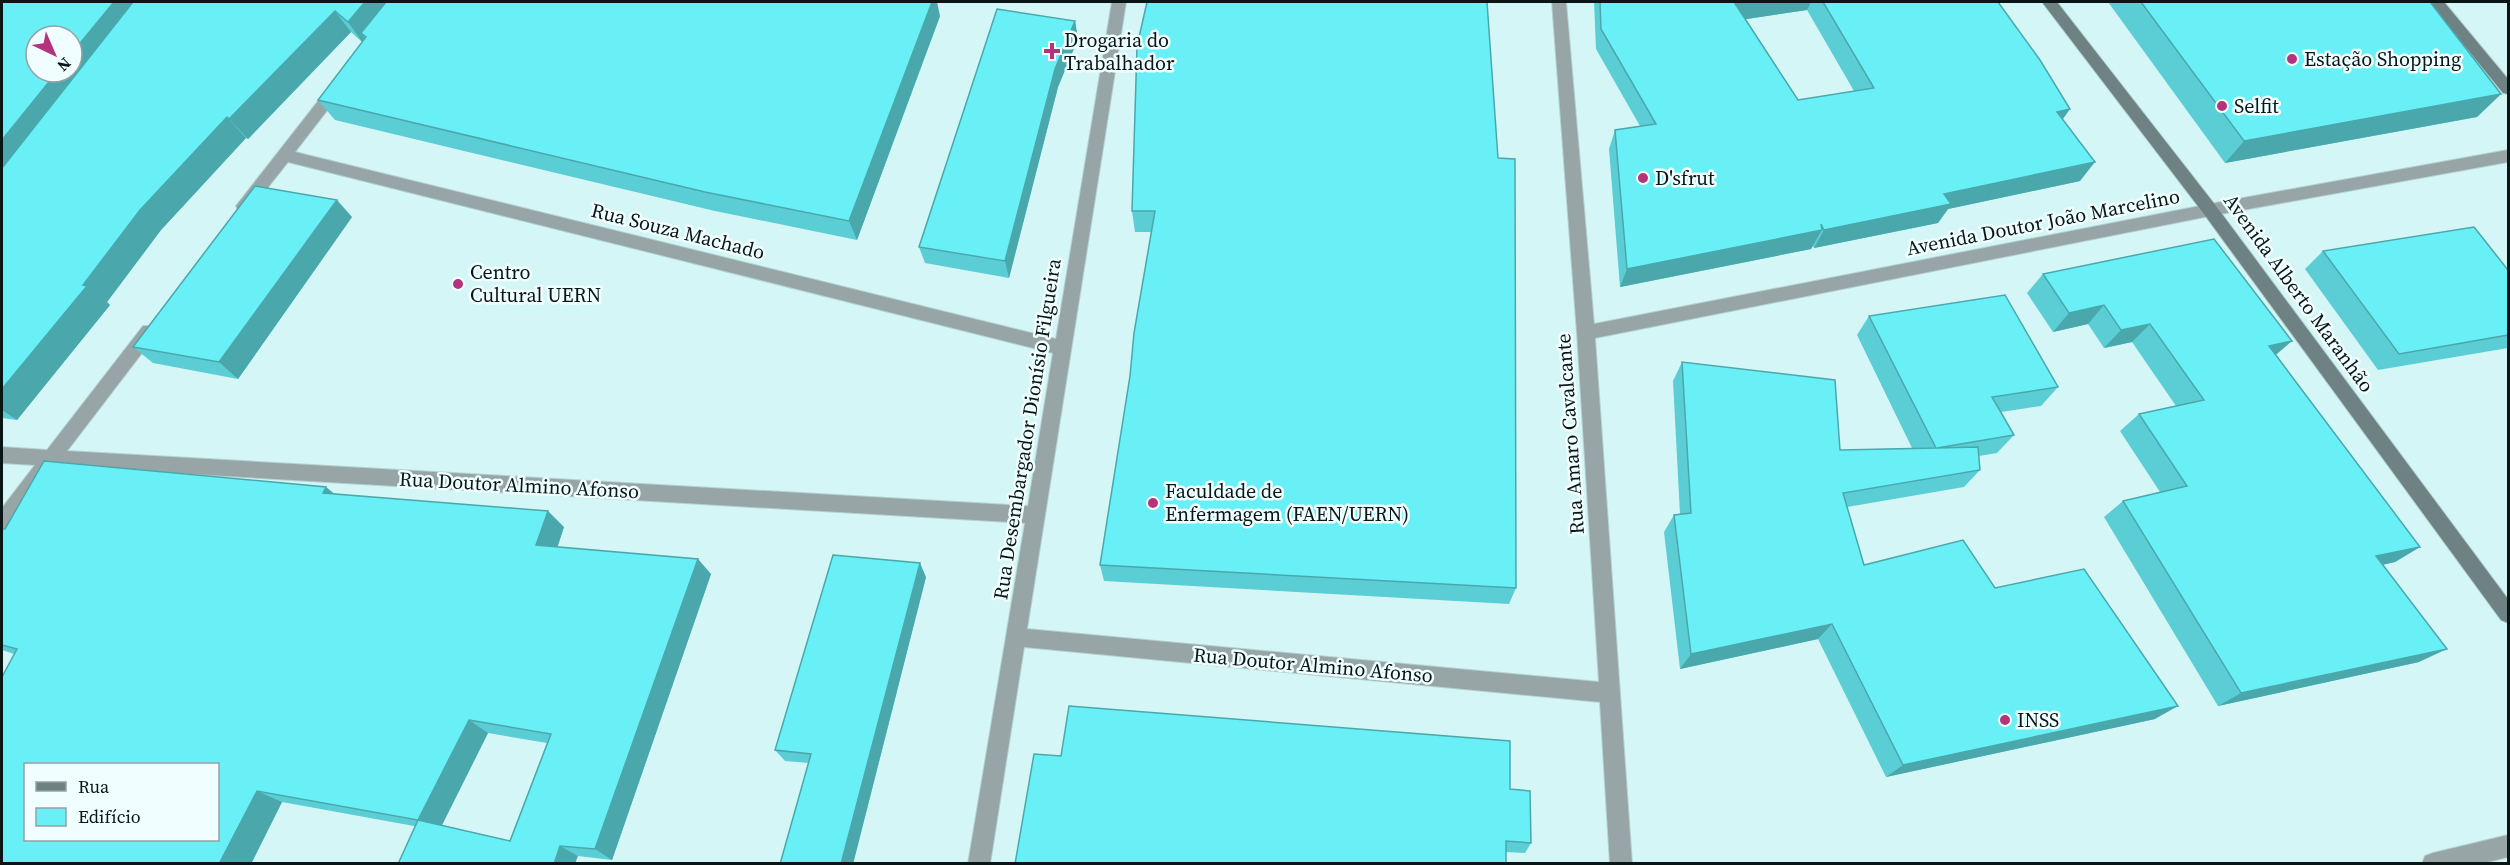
<svg xmlns="http://www.w3.org/2000/svg" width="2510" height="865" font-family="'Source Serif 4',serif">
	<rect width="100%" height="100%" fill="#d4f6f7"/>
	<g fill="none" stroke-linecap="round" stroke-linejoin="round">
		<defs>
			<g id="minor">
				<polygon points="1112,2 1126,2 1027,629 1599,682 1577,333 1552,2 1566,2 1594,324 2210,204 2218,210 2210,216 1595,338 1632,864 1610,864 1600,702 1024,647 990,864 968,864 1025,523 56,466 9,528 2,530 2,508 35,465 2,463 2,447 47,450 143,326 155,326 158,331 155,336 67,451 1028,506 1053,353 288,162 250,210 238,210 236,206 333,82 338,80 346,86 343,90 295,152 1056,339"/>
				<polygon points="2508,835 2508,857 2480,864 2422,864 2425,856 2433,853"/>
			</g>
			<polygon id="tertiary" points="2508,150 2508,162 2210,216 2202,210 2210,204"/>
			<g id="secondary">
				<polygon points="2042,2 2057,2 2216,206 2508,599 2508,623 2501,620 2204,214"/>
				<polygon points="2429,2 2444,2 2508,79 2508,94 2503,93"/>
			</g>
		</defs>
		<use href="#minor" stroke="#b4d2d3" stroke-width="2"/>
		<use href="#tertiary" stroke="#b4d2d3" stroke-width="2"/>
		<use href="#secondary" stroke="#b4d2d3" stroke-width="2"/>
		<use href="#minor" fill="#98a5a6" fill-rule="evenodd"/>
		<use href="#tertiary" fill="#98a5a6" fill-rule="evenodd"/>
		<use href="#secondary" fill="#6e8283" fill-rule="evenodd"/>
	</g>
	<g fill="#5aced4" fill-rule="evenodd">
		<polygon points="2,2 940,16 857,240 715,211 335,120 318,100 362,42 351,32 248,139 246,138 161,230 107,302 110,305 17,420 2,418"/>
		<path d="M1594 2H1998L2063 119 2080 181 1948 209 1938 223 1814 248 1813 246 1811 249 1620 287 1609 149 1615 130 1640 126 1596 49ZM1807 10 1854 91 1798 100 1746 19Z"/>
		<polygon points="2108,2 2430,2 2501,94 2477,117 2225,163"/>
		<polygon points="1075,21 1078,39 1058,87 1009,278 925,263 919,247"/>
		<polygon points="1137,46 1516,588 1509,604 1104,581 1100,565 1130,376 1151,232 1135,232 1132,211"/>
		<polygon points="352,217 238,379 153,363 133,347"/>
		<polygon points="2323,251 2508,270 2508,348 2378,370 2305,269"/>
		<polygon points="2043,274 2276,355 2420,547 2395,562 2383,565 2419,662 2218,706 2104,517 2123,501 2160,492 2120,431 2139,414 2176,406 2132,342 2104,348 2088,324 2053,332 2027,293"/>
		<polygon points="1869,316 2058,387 2041,406 2001,412 2014,435 1997,453 1979,456 1980,470 1964,487 1847,507 1864,565 1995,588 2155,719 1886,777 1818,639 1680,669 1664,532 1674,515 1680,514 1673,381 1682,362 1840,450 1912,448 1857,335"/>
		<path d="M334 494 564 527 557 547 711 574 612 860 578 856 282 802 251 864H2L14 654 2 650V529ZM488 733 547 743 510 841 442 825Z"/>
		<polygon points="926,577 853,864 780,864 809,763 785,761 775,750"/>
		<polygon points="1510,789 1531,843 1525,853 1506,852 1015,864"/>
	</g>
	<g fill="#4aa8ac">
		<polygon points="114,2 151,2 2,189 2,140 57,72 72,72 72,53"/>
		<polygon points="365,2 399,2 361,33 366,40 363,43 348,22"/>
		<polygon points="932,2 937,2 940,16 857,240 849,221"/>
		<polygon points="1734,2 1811,2 1807,10 1727,22"/>
		<polygon points="335,11 351,32 248,139 229,119"/>
		<polygon points="1075,21 1078,39 1058,87 1009,278 1005,261 1055,69"/>
		<polygon points="2501,94 2477,117 2225,163 2244,141"/>
		<polygon points="2070,109 2056,129 2057,112"/>
		<polygon points="227,117 246,138 161,230 107,302 110,305 17,420 2,410 2,389 83,285 140,210"/>
		<polygon points="2095,162 2080,181 1948,209 1938,223 1814,248 1824,230 1944,194"/>
		<polygon points="337,200 352,217 238,379 219,362"/>
		<polygon points="1822,230 1811,249 1620,287 1627,269"/>
		<polygon points="2104,305 2088,324 2053,332 2069,313"/>
		<polygon points="2150,324 2132,342 2104,348 2121,330"/>
		<polygon points="2292,341 2271,359 2269,346"/>
		<polygon points="326,487 347,504 323,493"/>
		<polygon points="548,511 564,527 553,561 536,545"/>
		<polygon points="2420,547 2395,562 2352,571 2376,556"/>
		<polygon points="698,559 711,574 612,860 595,849"/>
		<polygon points="920,563 926,577 853,864 841,864"/>
		<polygon points="1832,624 1818,639 1680,669 1691,654"/>
		<polygon points="2447,649 2419,662 2218,706 2241,693"/>
		<polygon points="2178,706 2155,719 1886,777 1903,765"/>
		<polygon points="469,720 488,733 439,831 418,820"/>
		<polygon points="257,791 282,802 251,864 219,864"/>
		<polygon points="560,846 578,856 575,864 554,864"/>
	</g>
	<g fill="#69f0f6" stroke="#4aa8ac" stroke-width="1.5" fill-rule="evenodd">
		<polygon points="2,2 114,2 72,53 72,36 36,36 36,72 57,72 2,140"/>
		<polygon points="133,2 365,2 348,22 335,11 229,119 227,117 140,210 83,285 87,286 2,389 2,168"/>
		<polygon points="386,2 932,2 849,221 705,192 318,100 366,37 361,33"/>
		<polygon points="1147,2 1487,2 1498,158 1515,159 1516,588 1100,565 1130,376 1134,333 1155,211 1132,211 1137,46"/>
		<polygon points="1600,2 1738,2 1734,2 1798,100 1874,88 1823,2 1998,2 2040,60 2070,109 2057,112 2095,162 1944,194 1951,204 1824,230 1821,224 1822,230 1627,269 1615,130 1656,124 1601,29"/>
		<polygon points="2141,2 2430,2 2501,94 2244,141"/>
		<polygon points="997,9 1075,21 1055,69 1005,261 919,247"/>
		<polygon points="255,186 337,200 219,362 133,347"/>
		<polygon points="2474,227 2508,270 2508,335 2399,354 2323,251"/>
		<polygon points="2214,239 2292,341 2269,346 2420,547 2376,556 2447,649 2241,693 2123,501 2187,486 2139,414 2204,400 2150,324 2121,330 2104,305 2069,313 2043,274"/>
		<polygon points="2005,295 2058,387 1992,397 2014,435 1937,448 1978,447 1980,470 1843,493 1864,565 1963,540 1995,588 2084,569 2178,706 1903,765 1832,624 1691,654 1674,515 1691,513 1682,362 1835,380 1840,450 1936,448 1869,316"/>
		<path d="M44 461 326 487 323 493 548 511 536 545 698 559 595 849 560 846 554 864H398L418 820 257 791 219 864H2V677L17 649 2 645V529H5ZM469 720 551 734 510 841 418 820ZM26 765H218V840H26Z"/>
		<polygon points="833,555 920,563 841,864 780,864 811,754 775,750"/>
		<polygon points="1069,706 1510,741 1510,789 1530,791 1531,843 1506,841 1506,864 1015,864 1034,754 1061,756"/>
	</g>
	<g fill="#b4337d" stroke="#f1feff" stroke-width="2">
		<path d="M1049 42h6v6h6v6h-6v6h-6v-6h-6v-6h6z"/>
		<circle cx="2292" cy="59" r="6"/>
		<circle cx="2222" cy="106" r="6"/>
		<circle cx="1643" cy="178" r="6"/>
		<circle cx="458" cy="284" r="6"/>
		<circle cx="1153" cy="503" r="6"/>
		<circle cx="2005" cy="720" r="6"/>
	</g>
	<g text-anchor="middle" dominant-baseline="central" stroke-width="5" stroke-linejoin="round" paint-order="stroke">
		<g font-size="20" fill="#0a1616" stroke="#f1feff" text-anchor="start">
			<text x="1064" y="40">Drogaria do<tspan x="1064" dy="23">Trabalhador</tspan></text>
			<text x="2304" y="59">Estação Shopping</text>
			<text x="2234" y="106">Selfit</text>
			<text x="1655" y="178">D'sfrut</text>
			<text x="470" y="272">Centro<tspan x="470" dy="23">Cultural UERN</tspan></text>
			<text x="1165" y="491">Faculdade de<tspan x="1165" dy="23">Enfermagem (FAEN/UERN)</tspan></text>
			<text x="2017" y="720">INSS</text>
		</g>
		<g font-size="20" fill="#0a1616" stroke="#f1feff">
			<text transform="translate(2043 222) rotate(-11)">Avenida Doutor João Marcelino</text>
			<text transform="translate(678 231) rotate(14)">Rua Souza Machado</text>
			<text transform="translate(2299 293) rotate(54)">Avenida Alberto Maranhão</text>
			<text transform="translate(1027 429) rotate(-81)">Rua Desembargador Dionísio Filgueira</text>
			<text transform="translate(1570 434) rotate(-94)">Rua Amaro Cavalcante</text>
			<text transform="translate(519 485) rotate(3)">Rua Doutor Almino Afonso</text>
			<text transform="translate(1313 665) rotate(5)">Rua Doutor Almino Afonso</text>
		</g>
	</g>
	<rect width="2510" height="865" fill="none" stroke="#0a1616" stroke-width="6"/>
	<rect x="24" y="763" width="195" height="78" fill="#f1feff" stroke="#95a1a2" stroke-width="1.5"/>
	<rect x="36" y="782" width="30" height="9" fill="#6e8283" stroke="#95a1a2" stroke-width="1.5"/>
	<text x="78" y="793" font-size="18" fill="#0a1616">Rua</text>
	<rect x="36" y="808" width="30" height="18" fill="#69f0f6" stroke="#95a1a2" stroke-width="1.5"/>
	<text x="78" y="823" font-size="18" fill="#0a1616">Edifício</text>
	<g transform="translate(54 54) rotate(136)"><circle r="28" fill="#f1feff" stroke="#95a1a2" stroke-width="1.5"/>
	<path d="M0-4.5L10 22L0 15L-10 22Z" fill="#b4337d"/>
	<text y="-9" font-size="16" font-weight="bold" text-anchor="middle" fill="#0a1616">N</text>
	</g>
</svg>
